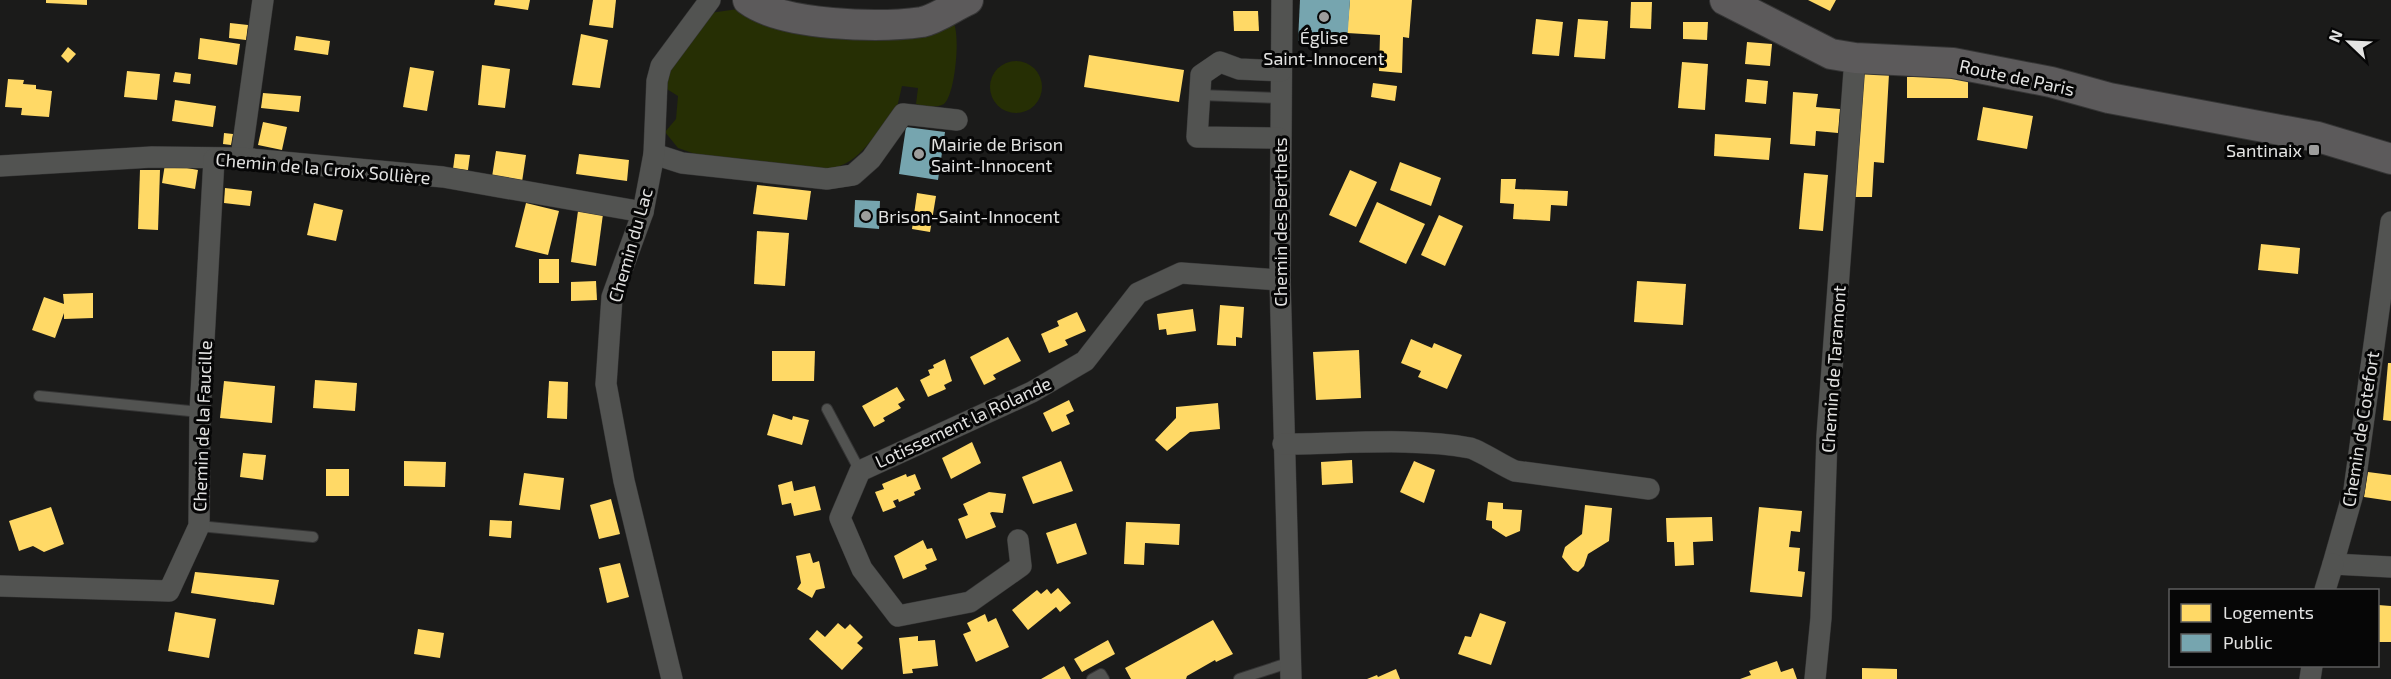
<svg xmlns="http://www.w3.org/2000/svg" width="2391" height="679" font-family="'Exo 2',sans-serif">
	<rect width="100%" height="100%" fill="#1b1b1a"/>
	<g fill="#262f04">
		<path d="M738 9 953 22C961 33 955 96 944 104 935 109 925 106 916 104L918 88 902 86 895 116C867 137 866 161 827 170L701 156 678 148 665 132 676 119 678 96 662 86 663 77 710 13Z"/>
		<circle cx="1016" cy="87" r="26"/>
	</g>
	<g fill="#ffd966">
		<polygon points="46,0 87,0 87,5 46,3"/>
		<polygon points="495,0 530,0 528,10 494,5"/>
		<polygon points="593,0 616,0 613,28 589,25"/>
		<polygon points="1350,0 1412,0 1409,38 1403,37 1402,73 1379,71 1380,35 1347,33"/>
		<polygon points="1808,0 1836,0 1830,11"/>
		<polygon points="1631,2 1652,2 1651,29 1630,28"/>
		<polygon points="1233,11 1258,11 1259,31 1234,31"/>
		<polygon points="1536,19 1563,22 1559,56 1532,54"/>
		<polygon points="1578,19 1608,21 1605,59 1574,57"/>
		<polygon points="1683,22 1708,22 1707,40 1683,39"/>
		<polygon points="230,23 248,25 246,40 229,38"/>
		<polygon points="581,34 608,40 600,88 572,85"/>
		<polygon points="296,36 330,41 328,55 294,50"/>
		<polygon points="200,38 240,44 237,65 198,59"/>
		<polygon points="1747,42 1772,44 1770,66 1745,64"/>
		<polygon points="68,47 76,54 68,63 61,56"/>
		<polygon points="1089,55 1184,70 1179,102 1084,87"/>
		<polygon points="1682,62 1708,64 1705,110 1678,108"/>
		<polygon points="482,65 510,69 505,108 478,105"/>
		<polygon points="410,67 434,71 427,111 403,107"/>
		<polygon points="127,71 160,74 157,100 124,97"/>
		<polygon points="175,72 191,74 190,84 173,82"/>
		<polygon points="1860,73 1889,74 1884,163 1874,162 1872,197 1853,197"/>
		<rect x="1907" y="77" width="61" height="21"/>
		<polygon points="8,79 24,80 23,84 36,85 36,89 52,91 49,117 21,115 22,108 5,107"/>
		<polygon points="1747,79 1768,81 1766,104 1745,102"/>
		<polygon points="1373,83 1397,86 1395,101 1371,97"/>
		<polygon points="1793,92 1818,94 1816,107 1840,109 1838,133 1816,131 1815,146 1790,144"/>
		<polygon points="263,93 301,96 299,112 261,108"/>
		<polygon points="175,100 216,106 213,127 172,121"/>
		<polygon points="1983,107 2033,116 2027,149 1977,140"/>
		<polygon points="263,122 287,127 282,150 258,145"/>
		<polygon points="224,133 233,134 231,145 223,144"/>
		<polygon points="1715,134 1771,138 1769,160 1714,156"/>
		<polygon points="496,151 526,155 522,182 492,177"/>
		<polygon points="455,154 470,155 468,170 453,169"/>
		<polygon points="579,154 629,160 627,181 576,174"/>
		<polygon points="1400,162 1441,178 1431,206 1390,190"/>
		<polygon points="165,164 198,170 195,189 162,183"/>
		<polygon points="140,170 160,170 158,230 138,229"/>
		<polygon points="1350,170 1377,182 1356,227 1329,215"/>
		<polygon points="1804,173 1828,175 1823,231 1799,229"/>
		<polygon points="1501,179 1516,179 1515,189 1568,191 1567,206 1551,205 1550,221 1513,219 1514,204 1500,203"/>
		<polygon points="757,185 811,191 807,220 753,214"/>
		<polygon points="225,188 252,191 250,206 224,203"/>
		<polygon points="917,193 936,196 930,232 912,229"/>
		<polygon points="1377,202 1425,224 1406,264 1359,242"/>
		<polygon points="314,203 343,210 336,241 307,235"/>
		<polygon points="526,203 559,211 548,255 515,247"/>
		<polygon points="578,211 603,214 596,266 571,262"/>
		<polygon points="1439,215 1463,226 1445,266 1421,255"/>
		<polygon points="757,231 789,233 785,286 754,284"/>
		<polygon points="2261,244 2300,248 2298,274 2258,270"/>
		<rect x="539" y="259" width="20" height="24"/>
		<polygon points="596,281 597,300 571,301 571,282"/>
		<polygon points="1637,281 1686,284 1683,325 1634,322"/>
		<polygon points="93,293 93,318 64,319 64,313 55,338 32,330 44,297 64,304 63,294"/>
		<polygon points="1220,305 1244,307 1242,338 1236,337 1236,346 1217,345"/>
		<polygon points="1193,309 1196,331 1167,335 1166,329 1159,330 1157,314"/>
		<polygon points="1077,312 1086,331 1065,340 1068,345 1049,353 1041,334 1059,326 1057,321"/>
		<polygon points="1008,337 1021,361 993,375 996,379 984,385 970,357"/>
		<polygon points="1411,339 1432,348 1434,343 1462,355 1447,389 1418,377 1421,371 1401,363"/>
		<polygon points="1359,350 1361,398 1316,400 1313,352"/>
		<polygon points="772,351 815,351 814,381 772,381"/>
		<polygon points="945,359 952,381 944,385 946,389 928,397 920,380 930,375 928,370 934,368 933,365"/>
		<polygon points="2388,363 2391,363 2391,421 2383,420"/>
		<polygon points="315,380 357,383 355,411 313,408"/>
		<polygon points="224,381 275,386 272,423 220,418"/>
		<polygon points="549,381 568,382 567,419 547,418"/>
		<polygon points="897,387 905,400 898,404 901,408 883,418 885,421 874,427 862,406"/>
		<polygon points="1069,400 1074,411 1066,415 1070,424 1052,432 1043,413"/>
		<polygon points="1218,403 1220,429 1190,432 1167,451 1155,440 1176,418 1176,407"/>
		<polygon points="773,414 792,420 793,416 809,420 802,445 767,435"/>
		<polygon points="972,442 981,463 951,479 942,458"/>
		<polygon points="243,453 266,455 263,480 240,477"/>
		<polygon points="1352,460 1353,483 1322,485 1321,462"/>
		<polygon points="404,461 446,462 445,487 404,486"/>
		<polygon points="1061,461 1073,491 1033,504 1022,477"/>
		<polygon points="1414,461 1435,470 1424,503 1400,492"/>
		<rect x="326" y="469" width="23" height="27"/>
		<polygon points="2368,472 2391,475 2391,501 2364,497"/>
		<polygon points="524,473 564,478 560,510 519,505"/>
		<polygon points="906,474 907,477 915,474 921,489 914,492 915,495 899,502 898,499 893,501 896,507 883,512 875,492 884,489 882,484"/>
		<polygon points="792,481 794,491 815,486 821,510 794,516 791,503 782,505 778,485"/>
		<polygon points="989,492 1006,494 1003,513 992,512 990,513 996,527 966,539 958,519 968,515 963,504"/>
		<polygon points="611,499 620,534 599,539 590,505"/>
		<polygon points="1488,502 1503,503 1503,509 1522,510 1520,531 1506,537 1492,528 1492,521 1486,520"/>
		<polygon points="1585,505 1612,508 1609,541 1588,554 1584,566 1578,572 1573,570 1562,557 1565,547 1582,534"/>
		<polygon points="51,507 64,544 44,552 33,546 19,551 9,521"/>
		<polygon points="1759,507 1802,511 1800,532 1791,531 1789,547 1800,548 1798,571 1805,572 1802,597 1750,592"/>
		<polygon points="1712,517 1713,541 1693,542 1694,565 1675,566 1674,542 1667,542 1666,518"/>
		<polygon points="490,520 512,521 511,538 489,536"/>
		<polygon points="1126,522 1180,524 1179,545 1145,543 1144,565 1124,564"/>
		<polygon points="1076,523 1087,554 1057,564 1046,533"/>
		<polygon points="923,540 927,549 932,548 937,560 925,565 927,569 903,579 894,556"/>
		<polygon points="810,553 813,563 819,561 825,588 816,590 812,598 797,589 801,583 796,556"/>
		<polygon points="620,563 629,597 607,603 599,568"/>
		<polygon points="195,572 279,580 274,605 191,593"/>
		<polygon points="1058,588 1071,603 1060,612 1056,607 1028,630 1012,610 1037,590 1041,594 1047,589 1051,594"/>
		<polygon points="2378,605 2391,606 2391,642 2378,642"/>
		<polygon points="175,612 216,619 209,658 168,651"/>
		<polygon points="1480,613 1506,622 1491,665 1458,654 1465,636 1471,637"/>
		<polygon points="985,614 988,622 996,618 1009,647 976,662 963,634 971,631 967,623"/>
		<polygon points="1213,620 1233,654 1216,662 1215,660 1187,676 1186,679 1131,679 1125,668"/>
		<polygon points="838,623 845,629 850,624 863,637 857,643 863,648 842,670 809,639 817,630 825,637"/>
		<polygon points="418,629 444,633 440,658 414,654"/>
		<polygon points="918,636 918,641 935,640 938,666 912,669 913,673 903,674 899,638"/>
		<polygon points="1108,640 1115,654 1082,672 1074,659"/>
		<polygon points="1777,661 1781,672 1793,668 1797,679 1740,679 1751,675 1749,671"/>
		<polygon points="1064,666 1071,679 1041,679"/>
		<polygon points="1862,668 1897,669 1897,679 1862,679"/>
		<polygon points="1396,669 1400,679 1367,679 1377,675 1378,677"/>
	</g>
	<g fill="#76a5af">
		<polygon points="1300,0 1350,0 1347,44 1298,41"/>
		<polygon points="906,127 945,132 938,180 899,174"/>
		<polygon points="855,200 880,201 879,229 854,227"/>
	</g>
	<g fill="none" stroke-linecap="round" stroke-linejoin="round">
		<defs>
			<g id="lane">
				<polyline points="1200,95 1280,98"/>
				<polyline points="39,396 200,412"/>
				<polyline points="827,409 860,471"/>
				<polyline points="199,526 313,537"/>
				<polyline points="1092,679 1101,674 1104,679"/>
				<polyline points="1239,679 1291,662"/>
			</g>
			<g id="street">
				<polyline points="1282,0 1280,280 1291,679"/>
				<polyline points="1279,138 1197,137 1201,75 1220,62 1239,69 1281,71"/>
				<polyline points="654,154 682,163 827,179 853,175 871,159 903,114 957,120"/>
				<polyline points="241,158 263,0"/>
				<polyline points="0,166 152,157 241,158 443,177 643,212"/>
				<polyline points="2391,222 2354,490 2333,564 2391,567"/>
				<path d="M1283 444C1341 444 1414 437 1470 448 1479 450 1503 466 1515 471L1649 489"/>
				<polyline points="1018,540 1021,566 970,602 898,616 862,569 840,518 860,471 1032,392 1085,361 1138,293 1181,273 1280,280"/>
				<polyline points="0,586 169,591 199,526 200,412 214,159"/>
				<polyline points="2325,590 2333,564"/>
				<polyline points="672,679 624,481 606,384 612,297 643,212 654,154 657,81 661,66 710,0"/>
				<polyline points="1815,679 1821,618 1827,436 1855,58"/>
				<polyline points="2310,679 2312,666"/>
			</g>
			<g id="secondary">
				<path d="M748 0C783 26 879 28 922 22 937 19 954 6 968 0"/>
				<polyline points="1725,0 1831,54 1855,58 1953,63 2051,82 2109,98 2318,137 2391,159"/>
			</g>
		</defs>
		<use href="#lane" stroke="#353535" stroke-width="12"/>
		<use href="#street" stroke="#353535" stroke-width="22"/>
		<use href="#secondary" stroke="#353535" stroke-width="32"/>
		<use href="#lane" stroke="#525351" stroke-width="10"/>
		<use href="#street" stroke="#525351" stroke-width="21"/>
		<use href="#secondary" stroke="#5c5a5b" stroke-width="30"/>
	</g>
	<g fill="#9d9d9c" stroke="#060606" stroke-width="2">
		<circle cx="1324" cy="17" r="6"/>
		<rect x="2308" y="144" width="12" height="12" rx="3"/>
		<circle cx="919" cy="154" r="6"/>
		<circle cx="866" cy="216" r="6"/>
	</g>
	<g text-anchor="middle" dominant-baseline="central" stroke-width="6" stroke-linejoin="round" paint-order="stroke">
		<g font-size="18" fill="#e3e3e2" stroke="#060606" text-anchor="start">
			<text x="1324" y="37" text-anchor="middle">Église<tspan x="1324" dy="21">Saint-Innocent</tspan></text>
			<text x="931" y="144">Mairie de Brison<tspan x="931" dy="21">Saint-Innocent</tspan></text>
			<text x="2302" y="150" text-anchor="end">Santinaix</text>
			<text x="878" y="216">Brison-Saint-Innocent</text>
		</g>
		<g font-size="18" fill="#e3e3e2" stroke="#060606">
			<text transform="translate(2017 77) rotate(12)">Route de Paris</text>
			<text transform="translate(323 168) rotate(5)">Chemin de la Croix Sollière</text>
			<text transform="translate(1280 222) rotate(-90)">Chemin des Berthets</text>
			<text transform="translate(630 245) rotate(-74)">Chemin du Lac</text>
			<text transform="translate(1833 369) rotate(-86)">Chemin de Taramont</text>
			<text transform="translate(963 422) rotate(-25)">Lotissement la Rolande</text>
			<text transform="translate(202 426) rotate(-88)">Chemin de la Faucille</text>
			<text transform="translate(2360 429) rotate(-81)">Chemin de Cotefort</text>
		</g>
	</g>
	<rect x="2169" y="589" width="210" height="78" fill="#060606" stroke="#5e5e5e" stroke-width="1.5"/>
	<rect x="2181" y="604" width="30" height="18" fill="#ffd966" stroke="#5e5e5e" stroke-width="1.5"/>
	<text x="2223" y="619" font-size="18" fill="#e3e3e2">Logements</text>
	<rect x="2181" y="634" width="30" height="18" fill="#76a5af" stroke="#5e5e5e" stroke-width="1.5"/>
	<text x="2223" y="649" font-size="18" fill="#e3e3e2">Public</text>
	<g transform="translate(2349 42) rotate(293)" stroke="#060606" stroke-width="4.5" paint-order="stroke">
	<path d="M0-4.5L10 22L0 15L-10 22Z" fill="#e3e3e2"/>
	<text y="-9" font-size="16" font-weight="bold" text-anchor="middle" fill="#e3e3e2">N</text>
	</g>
</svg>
